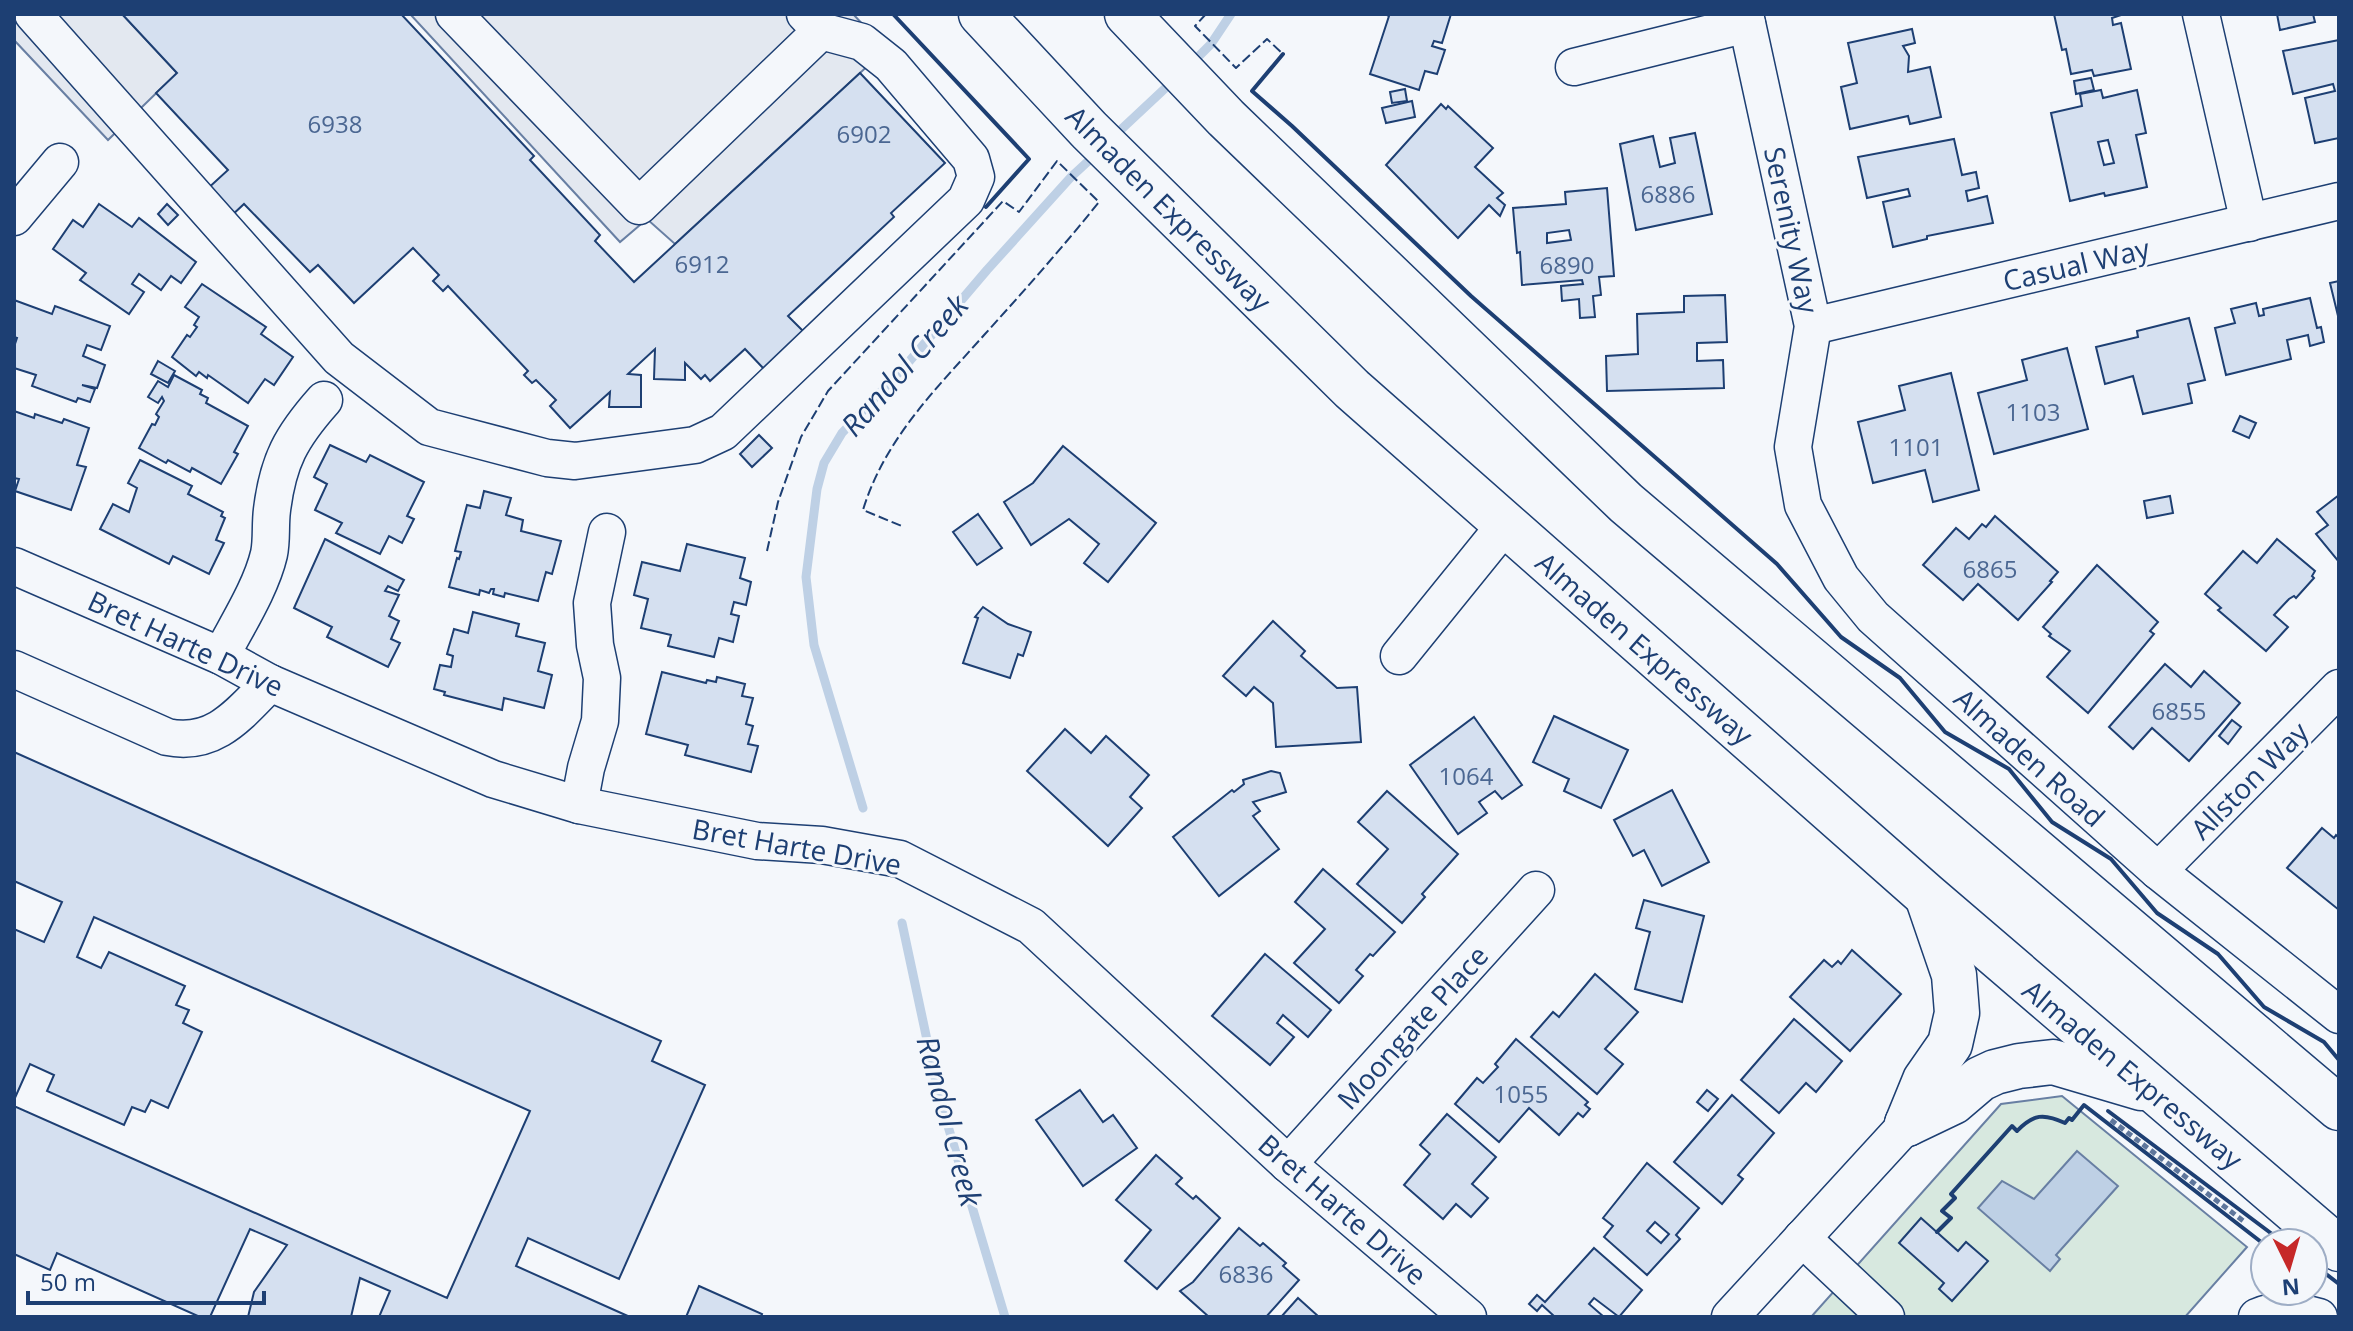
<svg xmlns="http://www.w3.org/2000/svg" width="2353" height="1331" font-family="'Open Sans',sans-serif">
	<rect width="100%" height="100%" fill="#f4f7fb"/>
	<polygon fill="#d7e8df" stroke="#687fa3" stroke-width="2" points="2062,1096 2247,1247 2185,1317 1811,1317 2001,1104"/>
	<g fill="#e3e8f0" stroke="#687fa3" stroke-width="2">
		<polygon points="14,14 122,14 177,73 108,140 14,40"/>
		<polygon points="410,14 853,14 886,49 675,244 647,219 620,242"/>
	</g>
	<polygon fill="#bed0e5" stroke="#687fa3" stroke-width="2" points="2077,1151 2118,1186 2056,1255 2060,1259 2050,1271 1978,1208 2002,1181 2034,1199"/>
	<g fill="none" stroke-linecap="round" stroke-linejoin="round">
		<g stroke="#bed0e5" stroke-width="9">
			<polyline points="1191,64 1211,44 1231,14"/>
			<polyline points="1112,138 1174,80"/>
			<polyline points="863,808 814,645 806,577 817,489 824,463 842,433 907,364 987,270 1071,177 1096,154"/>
			<polyline points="902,923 939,1096 1005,1317"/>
		</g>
	</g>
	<g fill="#d5e0f0" stroke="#1d3f73" stroke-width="2" fill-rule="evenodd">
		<polygon points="122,14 401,14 534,156 530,160 600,235 595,241 634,282 860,73 945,163 891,213 894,217 788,316 804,332 764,369 745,349 710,381 705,375 701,379 685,363 685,380 654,379 655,349 628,374 641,375 641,407 609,407 610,392 570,428 550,406 556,400 536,380 532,383 524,375 528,371 448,286 443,291 433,281 439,275 413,248 354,303 318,265 310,272 244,204 230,217 205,191 228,170 156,93 177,73"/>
		<polygon points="1385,14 1451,14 1442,43 1434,41 1432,46 1445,50 1437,74 1425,71 1419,90 1370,74 1389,16"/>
		<polygon points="2054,14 2124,14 2112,18 2113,25 2121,23 2131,69 2094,76 2092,70 2071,74 2066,49 2062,50"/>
		<polygon points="2277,14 2313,14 2315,22 2280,30"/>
		<polygon points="1912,29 1915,43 1903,46 1909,56 1908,72 1930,67 1941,117 1910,124 1908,116 1850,129 1841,87 1857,83 1848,43"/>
		<polygon points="2339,40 2339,138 2315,143 2305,98 2335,91 2333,84 2293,94 2283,51"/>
		<polygon points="2091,78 2094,90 2076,94 2074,81"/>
		<polygon points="1405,89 1407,101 1392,103 1390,92"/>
		<path d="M2101 90 2103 98 2137 90 2146 133 2136 135 2147 187 2105 196 2104 193 2070 201 2051 113 2082 106 2080 94ZM2108 140 2114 163 2104 165 2098 142Z"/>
		<polygon points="1412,101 1415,117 1386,123 1382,108"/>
		<polygon points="1441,104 1446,109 1448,106 1493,148 1475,167 1503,193 1497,198 1505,205 1500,216 1489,205 1458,238 1386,165"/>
		<polygon points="1695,133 1712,214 1636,230 1620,144 1653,136 1660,167 1675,163 1670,138"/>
		<polygon points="1954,139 1962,175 1976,172 1979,188 1966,191 1968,201 1987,196 1993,223 1927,236 1927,239 1893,247 1883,202 1910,196 1908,189 1867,198 1858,157"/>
		<path d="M1607 188 1614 276 1599 277 1601 295 1593 296 1595 317 1580 318 1579 299 1562 301 1561 286 1583 284 1582 280 1522 285 1520 252 1517 253 1513 208 1566 204 1565 192ZM1569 230 1571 240 1547 243V233Z"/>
		<polygon points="99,204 132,227 139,218 196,262 181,283 171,276 161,290 139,274 132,284 144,292 129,314 80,280 86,273 53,249 73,220 83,227"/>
		<polygon points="167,204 178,215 168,225 158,214"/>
		<polygon points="2339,281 2339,320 2330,283"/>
		<polygon points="202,284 266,327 261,334 293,357 274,385 265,379 248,403 208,375 207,378 199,372 196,376 172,357 187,335 190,337 197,327 194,325 199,317 185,307"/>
		<polygon points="1725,295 1727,342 1697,343 1697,361 1723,360 1724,388 1607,391 1606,356 1638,354 1637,314 1684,312 1684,296"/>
		<polygon points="2310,298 2317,328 2321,327 2324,342 2310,346 2308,335 2287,340 2291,359 2226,375 2215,328 2235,323 2231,309 2256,303 2259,316 2264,315 2263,309"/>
		<polygon points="14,300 52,314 55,306 110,326 101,350 87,345 83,356 105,365 97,388 82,385 95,389 90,402 78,398 76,402 32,386 36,375 14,368 14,347 17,338 14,337"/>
		<polygon points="2189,318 2205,380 2188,384 2192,403 2143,414 2133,376 2105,384 2096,347 2138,337 2137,331"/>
		<polygon points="2067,348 2088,429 1994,454 1978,393 2027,380 2022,360"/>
		<polygon points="158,361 175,371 168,383 151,374"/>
		<polygon points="1951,373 1979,490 1933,502 1925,470 1873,483 1858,422 1905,410 1899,386"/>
		<polygon points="174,375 202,390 200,394 208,398 206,403 248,426 234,452 238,454 221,484 192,468 190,472 168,460 166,463 139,448 152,424 155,425 159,417 156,414 164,401 162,397 158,403 148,397 158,381 168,387"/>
		<polygon points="14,411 34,418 35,414 62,423 64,419 89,428 77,465 86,467 71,510 15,491 19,479 14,478"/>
		<polygon points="2240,416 2256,423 2249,438 2233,431"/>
		<polygon points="759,435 772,448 752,467 740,454"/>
		<polygon points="330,445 366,462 370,455 424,482 407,516 414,519 402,543 389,536 380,554 336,533 342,523 315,510 327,484 314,477"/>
		<polygon points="1063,446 1156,523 1108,582 1084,563 1099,544 1069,519 1031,545 1004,502 1033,483"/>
		<polygon points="140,460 192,486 188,494 223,512 221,516 225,518 216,540 224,543 209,574 173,556 169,564 100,529 113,504 129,512 137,488 128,483"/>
		<polygon points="484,491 511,498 506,515 523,520 521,531 561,541 552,574 546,572 538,601 505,593 504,597 493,594 494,589 491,589 489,593 480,590 479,595 449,587 457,558 459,559 461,552 455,551 467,505 480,508"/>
		<polygon points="2339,495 2339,562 2316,534 2328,525 2317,512"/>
		<polygon points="2170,496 2173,513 2147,518 2144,501"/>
		<polygon points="978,514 1002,548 977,565 953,532"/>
		<polygon points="1995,516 2058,572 2050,581 2052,582 2018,620 1978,584 1963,600 1923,565 1956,528 1969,539 1982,524 1986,527"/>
		<polygon points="325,539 404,580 398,591 388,586 385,591 399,595 389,616 399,621 391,639 400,643 388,667 327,637 332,627 294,608"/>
		<polygon points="2277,539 2315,571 2312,576 2314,578 2296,598 2294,596 2289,599 2274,615 2288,627 2266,651 2218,610 2221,608 2205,594 2243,551 2257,563"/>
		<polygon points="687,544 745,558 740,578 751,582 746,605 734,602 731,614 739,616 733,642 719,638 714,657 668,646 671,635 641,628 648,599 634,595 642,562 680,571"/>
		<polygon points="2097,565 2158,622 2150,631 2154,634 2088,713 2047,677 2070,651 2049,636 2051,634 2043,627"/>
		<polygon points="983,607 1008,624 1031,632 1023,656 1018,654 1010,678 963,663 978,618 975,617"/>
		<polygon points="473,612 519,624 516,636 545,643 538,671 552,675 544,708 504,698 502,710 444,695 445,692 434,689 440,665 451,667 453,656 447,654 454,629 468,633"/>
		<polygon points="1273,621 1305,651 1301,656 1337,688 1357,687 1361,742 1276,747 1273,703 1254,687 1246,696 1223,676"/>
		<polygon points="2165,664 2191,687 2204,671 2240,703 2189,761 2152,728 2133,749 2109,727"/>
		<polygon points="662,672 706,683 707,680 716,682 717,677 745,684 742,696 753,698 746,724 753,726 748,744 758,746 751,772 685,755 688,745 646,734"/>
		<polygon points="1554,716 1628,750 1601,808 1564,791 1569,779 1533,762"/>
		<polygon points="1474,717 1522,785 1502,799 1495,791 1479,802 1487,813 1458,834 1410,765"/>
		<polygon points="2232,720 2241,727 2228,744 2219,736"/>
		<polygon points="1065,729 1091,753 1106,736 1149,775 1130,797 1142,808 1108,846 1027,771"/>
		<polygon points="14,752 661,1041 652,1061 705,1085 619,1279 528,1238 516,1266 630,1317 379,1317 390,1291 360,1278 351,1317 248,1317 254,1292 287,1245 250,1229 210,1317 200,1317 57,1253 50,1270 14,1254 14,1106 447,1298 530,1111 94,917 77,957 101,968 109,952 185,986 176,1005 189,1010 183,1023 202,1032 168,1108 151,1100 145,1112 132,1107 124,1125 47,1091 54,1075 30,1064 14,1100 14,929 44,942 62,902 14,881"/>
		<polygon points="1271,771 1280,773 1286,792 1253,802 1260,811 1253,816 1279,849 1219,896 1173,837 1232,790 1234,792 1244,784 1243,780"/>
		<polygon points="1672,790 1709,862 1662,886 1644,850 1633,856 1614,820"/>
		<polygon points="1387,791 1458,854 1422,894 1425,897 1402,923 1357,884 1388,849 1358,822"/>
		<polygon points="2322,828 2334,838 2336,835 2339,838 2339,910 2287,868"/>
		<polygon points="1323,869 1395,932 1373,956 1370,954 1356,970 1363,976 1339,1003 1294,963 1325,929 1295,902"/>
		<polygon points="1644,900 1704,916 1682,1002 1635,989 1650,932 1636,928"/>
		<polygon points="1852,950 1901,994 1850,1051 1790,997 1824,960 1832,967 1838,961 1841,964"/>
		<polygon points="1265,954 1331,1010 1308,1037 1283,1015 1277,1023 1294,1037 1270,1065 1212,1016"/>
		<polygon points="1595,974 1638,1012 1605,1049 1623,1064 1597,1094 1531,1037 1553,1012 1559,1017"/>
		<polygon points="1794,1019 1842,1061 1816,1092 1806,1083 1779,1113 1741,1080"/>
		<polygon points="1516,1039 1588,1102 1585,1105 1590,1109 1583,1117 1578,1113 1559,1135 1529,1108 1499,1142 1455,1104 1477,1078 1483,1083 1498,1067 1495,1064"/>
		<polygon points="1080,1090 1103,1122 1113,1115 1137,1148 1083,1186 1036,1120"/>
		<polygon points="1707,1090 1718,1099 1708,1111 1697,1102"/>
		<polygon points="1732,1095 1774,1133 1738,1175 1743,1179 1722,1204 1674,1162"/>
		<polygon points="1447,1114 1496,1157 1472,1184 1488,1198 1471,1217 1456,1204 1443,1219 1404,1185 1430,1154 1420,1145"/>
		<polygon points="1156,1155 1182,1178 1176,1184 1193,1199 1196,1196 1220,1218 1157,1289 1125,1261 1151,1230 1116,1200"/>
		<path d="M1647 1163 1699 1208 1676 1235 1680 1239 1647 1275 1604 1237 1613 1226 1603 1218ZM1655 1222 1669 1234 1661 1243 1647 1231Z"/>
		<polygon points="1921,1218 1958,1251 1966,1242 1988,1261 1952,1301 1939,1289 1944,1283 1899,1243"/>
		<polygon points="1239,1228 1260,1246 1263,1243 1286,1263 1283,1266 1299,1280 1266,1317 1209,1317 1180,1291 1193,1282"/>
		<polygon points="1594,1248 1642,1290 1619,1317 1594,1298 1589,1304 1604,1317 1555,1317 1542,1305 1537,1311 1529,1304 1537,1295 1545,1302"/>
		<polygon points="699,1286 762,1314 761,1317 686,1317"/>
		<polygon points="1298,1298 1319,1317 1281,1317"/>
	</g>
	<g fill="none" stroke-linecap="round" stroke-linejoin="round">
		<defs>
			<g id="minor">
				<polyline points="33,14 339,358 429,427 547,458 575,461 695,445 723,432 966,200 976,177 971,159 891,65 862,42 821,31"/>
				<polyline points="454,14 639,206 821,31 805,14"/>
				<polyline points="1745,14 1813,326 1793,447 1803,505 1841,578 1873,617 2158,871 2339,1015"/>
				<polyline points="2201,14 2249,223"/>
				<polyline points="1574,67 1747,24"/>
				<polyline points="14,217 60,162"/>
				<polyline points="1813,326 2339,201"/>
				<polyline points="14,566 221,656 270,683 493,779 579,805 757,841 822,845 900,859 1031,926 1288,1164 1468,1317"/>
				<path d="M221 656C237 625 261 588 269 554 272 540 270 525 272 510 278 461 291 437 324 400"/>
				<polyline points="1399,656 1505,525"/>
				<path d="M14 669 167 737C215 747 240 713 270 683"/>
				<polyline points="579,805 586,768 600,721 602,678 595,645 592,603 607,532"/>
				<polyline points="2158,871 2339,688"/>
				<polyline points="1288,1164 1536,890"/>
				<polyline points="1802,1238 1886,1317"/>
				<polyline points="1730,1317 1907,1124"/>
				<path d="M2257 1317C2277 1308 2298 1311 2319 1317"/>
			</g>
			<g id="major">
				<polyline points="981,14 1089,130 1352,389 1926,895 2339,1249"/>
				<polyline points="1127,14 1226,118 1626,503 2339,1108"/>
				<polyline points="1907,1124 1953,1102 1980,1079 1995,1072 2019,1066 2053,1062 2141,1088"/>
				<polyline points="1907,1124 1925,1080 1950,1044 1957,1013 1954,975 1928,899"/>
			</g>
		</defs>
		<use href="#minor" stroke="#1d3f73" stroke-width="39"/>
		<use href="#major" stroke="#1d3f73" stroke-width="47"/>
		<polyline stroke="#5e769c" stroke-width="5" stroke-dasharray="6 4" stroke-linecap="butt" points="2111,1120 2246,1223"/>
		<use href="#minor" stroke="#f4f7fb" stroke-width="36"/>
		<use href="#major" stroke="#f4f7fb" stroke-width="44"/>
		<g stroke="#1d3f73" stroke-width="2" stroke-dasharray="10 4" stroke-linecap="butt">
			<polyline points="1206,14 1195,26 1236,68 1267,39 1283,54"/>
			<path d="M767 551 778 502 801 437 828 391 1003 201 1019 212 1057 161 1099 202C1062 248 1024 291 985 334 937 388 885 438 863 510L904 527"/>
		</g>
		<g stroke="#1d3f73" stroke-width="4">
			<polyline points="893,14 1029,159 986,207"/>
			<polyline points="1283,54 1252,91 1292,126 1471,296 1777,564 1841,637 1900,678 1945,732 2009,769 2052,822 2111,859 2157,913 2218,954 2264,1007 2324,1042 2339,1060"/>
			<polyline points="2108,1111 2284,1243"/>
			<path d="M1937 1232 1951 1218 1942 1211 1955 1198 1951 1194 2012 1126 2017 1131C2033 1114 2044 1113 2065 1123L2069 1118 2072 1120 2084 1105 2265 1245"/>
			<polyline points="2313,1264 2339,1284"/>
		</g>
	</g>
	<g text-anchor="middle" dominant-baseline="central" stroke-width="6" stroke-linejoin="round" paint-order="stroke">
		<g font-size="24" fill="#4b6792">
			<text x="335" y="123">6938</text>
			<text x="864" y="133">6902</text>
			<text x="1668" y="193">6886</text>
			<text x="702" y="263">6912</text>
			<text x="1567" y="264">6890</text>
			<text x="2033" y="411">1103</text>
			<text x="1916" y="446">1101</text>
			<text x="1990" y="568">6865</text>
			<text x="2179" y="710">6855</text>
			<text x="1466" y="775">1064</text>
			<text x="1521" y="1093">1055</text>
			<text x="1246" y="1273">6836</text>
		</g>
		<g font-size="28" fill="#1d3f73" stroke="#f4f7fb">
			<text transform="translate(1169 208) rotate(45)">Almaden Expressway</text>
			<text transform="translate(1792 230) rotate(78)">Serenity Way</text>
			<text transform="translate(2076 264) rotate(-13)">Casual Way</text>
			<text transform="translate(186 643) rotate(25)">Bret Harte Drive</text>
			<text transform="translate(1645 648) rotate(41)">Almaden Expressway</text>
			<text transform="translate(2030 757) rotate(42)">Almaden Road</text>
			<text transform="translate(2249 780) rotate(-45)">Allston Way</text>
			<text transform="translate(797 846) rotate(10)">Bret Harte Drive</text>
			<text transform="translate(1412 1027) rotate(-48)">Moongate Place</text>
			<text transform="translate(2133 1074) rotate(40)">Almaden Expressway</text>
			<text transform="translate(1343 1209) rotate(41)">Bret Harte Drive</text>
		</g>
		<g font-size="30" font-style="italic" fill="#1d3f73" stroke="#f4f7fb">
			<text transform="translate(904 365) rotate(-49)">Randol Creek</text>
			<text transform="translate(950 1121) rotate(75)">Randol Creek</text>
		</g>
	</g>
	<rect width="2353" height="1331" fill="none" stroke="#1d3f73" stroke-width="32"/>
	<g transform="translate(2289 1267) rotate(175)"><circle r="38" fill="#f4f7fb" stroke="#9eadc5" stroke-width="2"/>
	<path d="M0-6L14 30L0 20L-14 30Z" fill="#c62828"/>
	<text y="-12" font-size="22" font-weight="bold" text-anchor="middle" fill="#1d3f73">N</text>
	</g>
	<path d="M28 1291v12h236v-12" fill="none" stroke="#1d3f73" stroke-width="4"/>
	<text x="40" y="1291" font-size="24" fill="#1d3f73" stroke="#f4f7fb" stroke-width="6" paint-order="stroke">50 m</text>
</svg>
